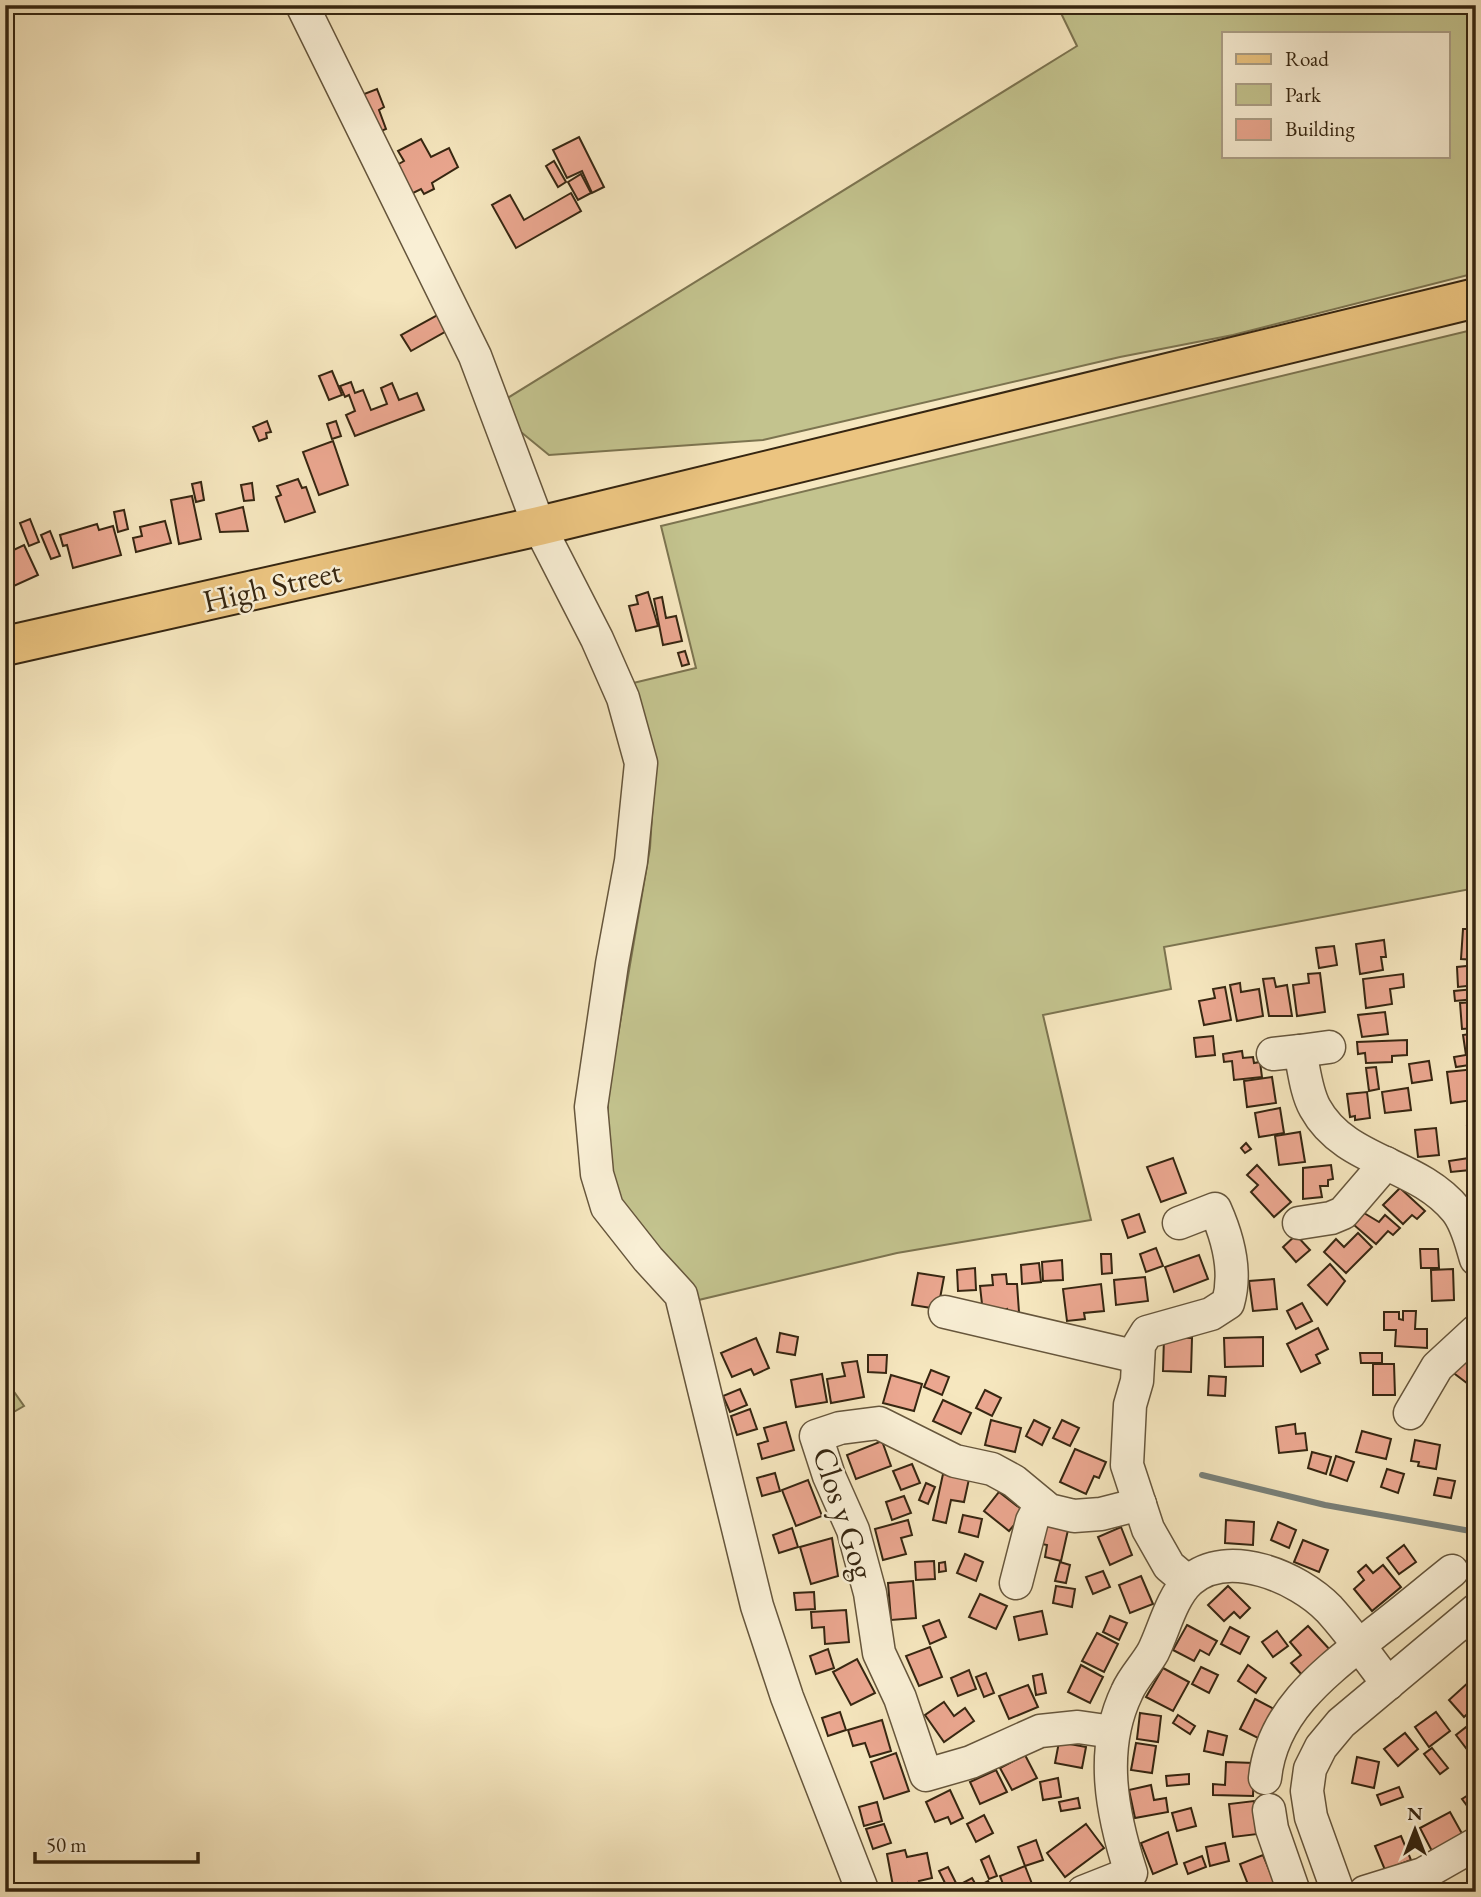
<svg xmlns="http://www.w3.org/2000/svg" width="1481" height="1897" font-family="'EB Garamond',serif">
	<rect width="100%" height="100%" fill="#f6e7bf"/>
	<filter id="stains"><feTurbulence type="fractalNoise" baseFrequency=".00286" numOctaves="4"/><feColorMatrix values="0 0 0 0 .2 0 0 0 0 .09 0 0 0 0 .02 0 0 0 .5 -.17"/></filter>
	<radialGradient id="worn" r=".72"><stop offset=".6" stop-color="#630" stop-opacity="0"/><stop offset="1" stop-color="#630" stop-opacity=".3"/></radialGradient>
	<g fill="#c3c38e" stroke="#7c7450" stroke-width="2" fill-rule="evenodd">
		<path d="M1057 5H1476V273L1233 335 1120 357 763 440 549 455 516 428 506 399 1077 46ZM1224 33H1448V156H1224Z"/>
		<polygon points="1476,329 1476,888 1164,947 1171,989 1043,1015 1091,1220 897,1253 690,1302 619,1203 608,1153 608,1093 650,848 655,766 629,684 696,668 661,526"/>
		<polygon points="5,1379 24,1406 5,1417"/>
	</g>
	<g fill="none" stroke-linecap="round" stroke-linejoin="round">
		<polyline stroke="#788079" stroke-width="6" points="1202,1475 1325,1505 1476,1532"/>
	</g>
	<g fill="#eba790" stroke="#362611" stroke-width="2">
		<polygon points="377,89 384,107 379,110 386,129 374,134 359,96"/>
		<polygon points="579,137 604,187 592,193 582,171 567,178 553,150"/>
		<polygon points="421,139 431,157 449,148 458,167 432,183 434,189 424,194 421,189 405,197 390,169 404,161 398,151"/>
		<polygon points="554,161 566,182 558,187 546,166"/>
		<polygon points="581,174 591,193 578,200 568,182"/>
		<polygon points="571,193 581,211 516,248 492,205 510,195 524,220"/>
		<polygon points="441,313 450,329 411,351 401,335"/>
		<polygon points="332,371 342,395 329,400 319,376"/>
		<polygon points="351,382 355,393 363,390 371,410 387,404 381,388 392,383 399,400 417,393 424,410 355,436 346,415 355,411 349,395 345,397 340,386"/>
		<polygon points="267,421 271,432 266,433 267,438 259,441 253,427"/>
		<polygon points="336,421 341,436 332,439 327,424"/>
		<polygon points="333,441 348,485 319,495 303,452"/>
		<polygon points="298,479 302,488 306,487 315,512 285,522 276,497 281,495 277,486"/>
		<polygon points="201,482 204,500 196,502 192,484"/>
		<polygon points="252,483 254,500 244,501 241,485"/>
		<polygon points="192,496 201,539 179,544 171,500"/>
		<polygon points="243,507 248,531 220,532 216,514"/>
		<polygon points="124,510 128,529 118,532 114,512"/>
		<polygon points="30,519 39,542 29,546 20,523"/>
		<polygon points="165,521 171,543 136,552 133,538 142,536 140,527"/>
		<polygon points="97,524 99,530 113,526 121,555 73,568 67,545 63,546 60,535"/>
		<polygon points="50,531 60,556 51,559 41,535"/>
		<polygon points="24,545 38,575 5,590 5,554"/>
		<polygon points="648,592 658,626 636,631 629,606 638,604 636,596"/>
		<polygon points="662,597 666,618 676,616 682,641 663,645 654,599"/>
		<polygon points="685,651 689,664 682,666 678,653"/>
		<polygon points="1463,929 1476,929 1476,960 1461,959"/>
		<polygon points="1384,940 1386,957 1381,957 1383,970 1360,974 1356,944"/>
		<polygon points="1334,946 1337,965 1319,968 1316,948"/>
		<polygon points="1476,965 1476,985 1458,987 1457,967"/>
		<polygon points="1320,973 1325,1012 1297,1016 1293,985 1309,983 1308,974"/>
		<polygon points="1403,974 1404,987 1390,989 1392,1004 1366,1008 1363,979"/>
		<polygon points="1274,978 1276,987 1287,985 1292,1016 1269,1016 1263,979"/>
		<polygon points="1240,983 1241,992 1259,989 1263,1016 1237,1021 1230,985"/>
		<polygon points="1225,987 1231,1020 1204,1025 1199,1001 1215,998 1213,989"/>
		<polygon points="1474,989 1475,999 1455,1001 1454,991"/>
		<polygon points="1476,1002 1476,1028 1462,1029 1460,1003"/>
		<polygon points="1385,1012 1388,1034 1362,1037 1358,1015"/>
		<polygon points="1476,1033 1476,1064 1456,1067 1454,1057 1466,1055 1463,1035"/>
		<polygon points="1213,1036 1215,1055 1196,1057 1194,1038"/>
		<polygon points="1407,1040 1407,1055 1392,1056 1392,1062 1366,1063 1365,1053 1358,1054 1357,1042"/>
		<polygon points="1242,1051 1243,1058 1253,1057 1254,1063 1260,1062 1262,1077 1234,1080 1232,1061 1224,1062 1223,1054"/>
		<polygon points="1429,1061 1432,1080 1412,1083 1409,1064"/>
		<polygon points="1376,1067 1379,1089 1369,1091 1366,1068"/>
		<polygon points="1475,1069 1476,1085 1471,1085 1473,1100 1451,1103 1447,1072"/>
		<polygon points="1272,1077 1276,1103 1247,1107 1244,1081"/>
		<polygon points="1408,1088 1411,1110 1385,1113 1382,1092"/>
		<polygon points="1367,1092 1370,1118 1355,1120 1355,1116 1350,1117 1347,1094"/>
		<polygon points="1280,1108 1284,1133 1259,1137 1255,1113"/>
		<polygon points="1467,1126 1476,1126 1476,1154 1470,1154"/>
		<polygon points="1436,1128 1439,1155 1418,1157 1415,1130"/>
		<polygon points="1300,1132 1305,1162 1279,1165 1275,1136"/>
		<polygon points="1246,1143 1251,1149 1245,1153 1241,1148"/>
		<polygon points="1173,1158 1186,1193 1161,1202 1147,1167"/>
		<polygon points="1469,1158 1470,1170 1451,1172 1449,1161"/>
		<polygon points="1257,1165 1291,1202 1274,1217 1251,1192 1258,1185 1247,1175"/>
		<polygon points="1331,1165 1333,1179 1328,1180 1328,1186 1320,1186 1322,1197 1303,1199 1303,1168"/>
		<polygon points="1400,1188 1425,1211 1417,1219 1412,1215 1403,1224 1383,1205"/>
		<polygon points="1364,1213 1379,1222 1385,1215 1400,1228 1393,1235 1388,1231 1376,1244 1354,1225"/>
		<polygon points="1139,1214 1145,1232 1128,1238 1122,1220"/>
		<polygon points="1358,1233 1372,1247 1346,1273 1324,1252 1336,1239 1344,1247"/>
		<polygon points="1296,1235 1310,1250 1296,1262 1283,1247"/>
		<polygon points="1156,1248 1163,1266 1146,1272 1140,1254"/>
		<polygon points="1420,1249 1438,1249 1439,1268 1421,1268"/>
		<polygon points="1101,1254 1111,1254 1112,1273 1102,1274"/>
		<polygon points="1199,1255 1208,1279 1174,1292 1165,1267"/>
		<polygon points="1062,1260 1063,1280 1043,1281 1042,1262"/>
		<polygon points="1039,1263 1041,1282 1022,1284 1021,1265"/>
		<polygon points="1330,1264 1345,1281 1327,1305 1308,1285"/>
		<polygon points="975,1268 976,1290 958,1291 957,1270"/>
		<polygon points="1453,1269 1454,1300 1432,1301 1431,1270"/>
		<polygon points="918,1273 944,1277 938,1309 912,1305"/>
		<polygon points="1006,1274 1007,1284 1017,1284 1019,1312 1007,1313 1007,1309 983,1313 980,1286 993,1285 992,1275"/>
		<polygon points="1145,1277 1148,1301 1116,1305 1114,1280"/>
		<polygon points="1274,1279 1277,1309 1253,1311 1249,1281"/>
		<polygon points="1101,1284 1104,1311 1084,1313 1085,1319 1067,1321 1063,1289"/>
		<polygon points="1302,1303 1312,1321 1296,1329 1287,1311"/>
		<polygon points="1403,1311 1416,1311 1415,1329 1427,1329 1427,1348 1395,1346 1396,1330 1384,1330 1384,1312 1399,1312 1399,1319 1403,1320"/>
		<polygon points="1318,1328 1328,1349 1316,1355 1320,1363 1301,1372 1287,1344"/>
		<polygon points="780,1333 798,1337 795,1355 777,1352"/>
		<polygon points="1164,1337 1192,1338 1191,1372 1163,1371"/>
		<polygon points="1263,1337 1263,1366 1225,1367 1224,1338"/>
		<polygon points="756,1338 769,1368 754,1375 751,1369 732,1377 721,1353"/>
		<polygon points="1476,1352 1476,1390 1451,1371"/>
		<polygon points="1360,1353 1382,1353 1382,1363 1361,1363"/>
		<polygon points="868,1355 887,1355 886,1373 868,1372"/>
		<polygon points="857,1361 864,1397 831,1403 827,1379 845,1376 842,1363"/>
		<polygon points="1373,1364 1394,1364 1395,1395 1373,1395"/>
		<polygon points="931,1370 949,1377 942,1395 924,1387"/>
		<polygon points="822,1374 827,1402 796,1407 791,1380"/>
		<polygon points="891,1375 922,1384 914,1411 883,1403"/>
		<polygon points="1209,1376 1226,1377 1225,1396 1208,1395"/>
		<polygon points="740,1389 747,1405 730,1412 723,1396"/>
		<polygon points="985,1390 1001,1398 992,1416 976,1408"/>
		<polygon points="943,1400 971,1413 961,1434 933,1421"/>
		<polygon points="750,1409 757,1429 737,1435 731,1416"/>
		<polygon points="991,1420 1021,1428 1015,1452 985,1445"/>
		<polygon points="1034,1420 1050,1428 1042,1445 1026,1436"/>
		<polygon points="1062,1420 1079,1428 1070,1446 1053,1438"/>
		<polygon points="786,1422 794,1450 762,1459 758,1444 768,1441 764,1428"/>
		<polygon points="1295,1424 1296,1434 1305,1433 1307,1450 1279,1453 1276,1427"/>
		<polygon points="1362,1431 1391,1439 1386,1459 1356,1452"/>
		<polygon points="1415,1440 1440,1445 1436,1469 1418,1466 1419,1462 1411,1461"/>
		<polygon points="882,1441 891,1466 856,1479 847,1455"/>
		<polygon points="1075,1449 1106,1462 1099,1478 1094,1476 1086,1494 1060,1482"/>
		<polygon points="1312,1452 1331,1457 1326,1474 1308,1468"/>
		<polygon points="1336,1456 1354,1462 1347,1481 1330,1475"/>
		<polygon points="912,1464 920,1483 901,1490 893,1471"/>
		<polygon points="1476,1467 1476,1488 1469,1485"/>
		<polygon points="1387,1469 1404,1474 1398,1493 1381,1487"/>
		<polygon points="775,1473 780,1491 762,1496 757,1478"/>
		<polygon points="943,1474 969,1479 964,1502 951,1500 946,1523 933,1520"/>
		<polygon points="1438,1478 1455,1481 1451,1498 1434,1495"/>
		<polygon points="808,1480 822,1516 796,1526 782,1490"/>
		<polygon points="926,1483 935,1487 928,1504 919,1500"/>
		<polygon points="999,1492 1025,1512 1009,1531 984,1511"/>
		<polygon points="904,1496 911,1513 892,1520 886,1502"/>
		<polygon points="963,1515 982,1519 978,1537 959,1532"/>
		<polygon points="908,1520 912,1535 901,1538 906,1554 883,1560 875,1529"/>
		<polygon points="1226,1520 1254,1522 1253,1545 1225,1543"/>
		<polygon points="1278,1522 1296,1530 1289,1548 1271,1540"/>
		<polygon points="1041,1523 1068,1530 1061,1561 1045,1557 1047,1545 1037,1543"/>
		<polygon points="1121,1527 1132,1555 1110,1565 1098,1537"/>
		<polygon points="792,1528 798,1547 779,1553 773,1535"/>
		<polygon points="832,1538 838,1576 811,1584 800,1547"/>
		<polygon points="1303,1540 1328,1550 1319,1572 1294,1562"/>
		<polygon points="1404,1545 1416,1562 1399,1574 1387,1558"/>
		<polygon points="965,1554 983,1562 976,1581 957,1573"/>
		<polygon points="934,1561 935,1579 916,1580 915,1562"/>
		<polygon points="945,1562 946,1571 939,1572 939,1563"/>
		<polygon points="1060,1562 1070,1565 1066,1583 1055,1581"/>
		<polygon points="1366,1565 1373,1573 1383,1565 1401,1587 1372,1611 1354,1589 1364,1580 1358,1572"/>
		<polygon points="1103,1571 1110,1587 1093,1594 1086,1577"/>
		<polygon points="1141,1576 1153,1604 1130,1613 1119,1585"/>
		<polygon points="913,1581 916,1618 891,1620 888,1583"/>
		<polygon points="1056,1586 1075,1589 1072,1607 1053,1603"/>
		<polygon points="1228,1586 1250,1608 1240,1618 1234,1612 1224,1621 1208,1605"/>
		<polygon points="814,1592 815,1609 796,1610 794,1593"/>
		<polygon points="980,1594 1007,1606 996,1629 969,1617"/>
		<polygon points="846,1610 849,1642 825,1644 824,1627 812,1628 811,1612"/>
		<polygon points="1042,1611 1047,1634 1019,1640 1014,1617"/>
		<polygon points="1110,1616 1127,1623 1119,1640 1103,1632"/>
		<polygon points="939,1620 946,1637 930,1644 923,1626"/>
		<polygon points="1187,1625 1217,1641 1209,1655 1200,1650 1194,1661 1173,1650"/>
		<polygon points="1308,1626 1332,1652 1304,1677 1291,1663 1301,1655 1290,1642"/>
		<polygon points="1230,1627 1249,1637 1240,1654 1221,1644"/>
		<polygon points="1277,1631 1288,1646 1273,1657 1262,1642"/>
		<polygon points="1097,1633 1118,1644 1104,1672 1082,1661"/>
		<polygon points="930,1647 942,1677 919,1686 906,1656"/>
		<polygon points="828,1649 834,1668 816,1674 810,1656"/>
		<polygon points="857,1659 875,1693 851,1705 833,1672"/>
		<polygon points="1081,1665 1103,1677 1090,1703 1068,1692"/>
		<polygon points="1248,1665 1266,1678 1256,1693 1238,1681"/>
		<polygon points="1201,1667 1218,1675 1209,1693 1192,1684"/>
		<polygon points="1163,1668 1189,1682 1173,1711 1146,1697"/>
		<polygon points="969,1670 976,1689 958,1696 951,1678"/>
		<polygon points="986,1673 994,1693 984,1697 976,1677"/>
		<polygon points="1042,1674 1046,1693 1036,1695 1033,1676"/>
		<polygon points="1471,1680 1476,1684 1476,1706 1464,1717 1449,1700"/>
		<polygon points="1028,1685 1038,1707 1009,1719 999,1696"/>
		<polygon points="1255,1699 1276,1710 1262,1740 1240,1729"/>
		<polygon points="944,1702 954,1716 965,1708 974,1721 944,1742 925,1715"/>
		<polygon points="840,1712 846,1730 828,1736 822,1718"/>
		<polygon points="1436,1712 1450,1731 1429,1747 1415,1727"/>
		<polygon points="1140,1713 1161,1716 1158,1742 1137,1739"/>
		<polygon points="1178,1715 1195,1726 1190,1734 1173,1723"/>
		<polygon points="882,1720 891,1751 870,1757 865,1743 853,1746 848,1730"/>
		<polygon points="1470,1724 1476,1731 1476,1746 1469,1752 1456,1735"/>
		<polygon points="1208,1731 1227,1736 1223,1755 1204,1751"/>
		<polygon points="1405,1733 1418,1749 1398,1766 1384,1749"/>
		<polygon points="1059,1742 1086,1747 1082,1768 1055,1763"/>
		<polygon points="1136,1743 1156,1746 1152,1773 1131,1770"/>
		<polygon points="1432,1748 1448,1768 1440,1774 1424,1754"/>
		<polygon points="896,1753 909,1791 884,1799 871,1762"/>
		<polygon points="1025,1755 1037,1778 1012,1790 1000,1768"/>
		<polygon points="1357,1757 1379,1762 1374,1788 1352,1783"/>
		<polygon points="1226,1762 1254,1763 1253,1796 1213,1795 1213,1784 1225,1785"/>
		<polygon points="996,1770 1007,1792 980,1804 970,1782"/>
		<polygon points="1189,1774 1189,1784 1167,1786 1166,1776"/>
		<polygon points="1058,1778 1061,1797 1043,1800 1040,1782"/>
		<polygon points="1151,1785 1154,1800 1166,1798 1168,1812 1135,1818 1129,1790"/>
		<polygon points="1399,1787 1403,1797 1381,1805 1377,1795"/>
		<polygon points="950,1790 963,1818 951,1824 948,1817 935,1822 926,1802"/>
		<polygon points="1476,1790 1476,1818 1462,1799"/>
		<polygon points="1078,1798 1080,1808 1061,1811 1059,1802"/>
		<polygon points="1254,1801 1258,1834 1233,1837 1229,1804"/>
		<polygon points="877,1802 882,1821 864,1826 859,1807"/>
		<polygon points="1191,1808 1196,1826 1177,1831 1172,1813"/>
		<polygon points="1450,1812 1465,1839 1434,1855 1420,1828"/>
		<polygon points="984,1815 993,1833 976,1842 967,1824"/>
		<polygon points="884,1824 891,1843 873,1849 866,1829"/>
		<polygon points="1086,1824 1104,1848 1065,1877 1047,1853"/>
		<polygon points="1168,1832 1177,1864 1153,1874 1141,1843"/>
		<polygon points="1401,1836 1411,1860 1385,1870 1375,1846"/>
		<polygon points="1036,1840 1043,1860 1025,1866 1018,1847"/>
		<polygon points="1225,1843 1229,1861 1210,1866 1206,1847"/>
		<polygon points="905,1850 907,1857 927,1853 932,1878 919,1881 921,1888 909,1890 907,1883 893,1886 887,1854"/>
		<polygon points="1263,1855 1275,1884 1251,1892 1240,1864"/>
		<polygon points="989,1856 997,1876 989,1879 981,1860"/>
		<polygon points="1202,1856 1206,1867 1188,1874 1184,1863"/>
		<polygon points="1025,1866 1034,1889 1006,1892 1000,1876"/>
		<polygon points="948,1867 957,1885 948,1889 939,1871"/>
		<polygon points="972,1878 977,1887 988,1881 994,1892 962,1892 959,1885"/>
	</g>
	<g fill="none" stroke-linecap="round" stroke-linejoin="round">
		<defs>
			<g id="minor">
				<polyline points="302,5 475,356 539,526 597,639 623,698 641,763 631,861 612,964 591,1107 597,1174 607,1207 648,1259 681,1295 757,1606 787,1697 863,1892"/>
				<polyline points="1300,1051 1329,1047"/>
				<path d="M1273 1054 1300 1051C1304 1069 1306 1092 1315 1108 1345 1163 1417 1162 1456 1210 1467 1223 1471 1243 1476 1259"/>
				<path d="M1179 1223 1215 1209C1228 1238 1237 1272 1228 1303L1211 1314 1147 1332 1139 1345 1137 1381 1130 1405 1127 1465 1148 1529 1169 1566 1188 1582"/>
				<polyline points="1299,1223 1331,1218 1343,1213 1386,1163"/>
				<polyline points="945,1312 1138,1357"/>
				<polyline points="1410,1413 1437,1367 1476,1331"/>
				<polyline points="1016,1583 1032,1521 1041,1504"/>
				<polyline points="1113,1732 1078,1727 1040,1731 971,1762 926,1775 900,1698 879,1653 870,1593 853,1530 829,1476 816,1436 840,1428 879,1423 955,1461 992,1469 1014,1481 1049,1510 1074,1516 1101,1514 1140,1504"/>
				<path d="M1265 1778C1272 1710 1327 1671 1376 1632 1402 1612 1427 1591 1452 1571"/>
				<polyline points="1269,1810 1272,1829 1294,1892"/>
				<path d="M1083 1892 1131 1873C1112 1814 1099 1750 1127 1692 1133 1678 1145 1666 1153 1652 1164 1630 1171 1598 1189 1581 1228 1547 1298 1577 1329 1609 1350 1632 1369 1659 1388 1684"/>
				<polyline points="1338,1892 1311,1817 1307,1791 1310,1769 1321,1747 1341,1723 1476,1610"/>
				<polyline points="1365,1892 1423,1874 1476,1844"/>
			</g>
			<polyline id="major" points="5,646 539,526 1476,298"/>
		</defs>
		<use href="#minor" stroke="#66563c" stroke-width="35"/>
		<use href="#major" stroke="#362611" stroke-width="42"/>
		<use href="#minor" stroke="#f9efd5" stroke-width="32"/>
		<use href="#major" stroke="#ebc480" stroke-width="38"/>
	</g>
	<g text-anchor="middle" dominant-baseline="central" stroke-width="5" stroke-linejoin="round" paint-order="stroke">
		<g font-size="32" fill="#362611" stroke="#f9efd5">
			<text transform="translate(272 586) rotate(-13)">High Street</text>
			<text transform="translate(844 1513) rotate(72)">Clos y Gog</text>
		</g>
	</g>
	<rect width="1481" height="1897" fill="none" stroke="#f6e7bf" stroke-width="28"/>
	<rect x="7" y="7" width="1467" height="1883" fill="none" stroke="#362611" stroke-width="3.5"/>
	<rect x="14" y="14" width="1453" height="1869" fill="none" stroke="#362611" stroke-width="2"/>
	<rect x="1222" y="32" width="228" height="126" fill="#f9efd5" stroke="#ab9f87" stroke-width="2"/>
	<rect x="1236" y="54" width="35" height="10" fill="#ebc480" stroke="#ab9f87" stroke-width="2"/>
	<text x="1285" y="66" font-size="21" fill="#362611">Road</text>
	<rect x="1236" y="84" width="35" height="21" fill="#c3c38e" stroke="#ab9f87" stroke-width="2"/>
	<text x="1285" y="102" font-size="21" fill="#362611">Park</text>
	<rect x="1236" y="119" width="35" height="21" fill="#eba790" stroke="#ab9f87" stroke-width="2"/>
	<text x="1285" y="136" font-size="21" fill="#362611">Building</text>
	<g transform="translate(1415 1830)" stroke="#f9efd5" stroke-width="5" paint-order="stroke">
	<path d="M0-5L12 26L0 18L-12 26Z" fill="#362611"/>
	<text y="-10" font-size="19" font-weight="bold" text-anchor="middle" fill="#362611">N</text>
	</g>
	<path d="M35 1852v10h163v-10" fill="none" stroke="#362611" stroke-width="3.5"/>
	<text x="46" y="1852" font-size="21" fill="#362611" stroke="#f9efd5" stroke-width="5" paint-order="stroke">50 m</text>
	<rect width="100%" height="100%" filter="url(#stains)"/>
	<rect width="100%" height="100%" fill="url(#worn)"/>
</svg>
